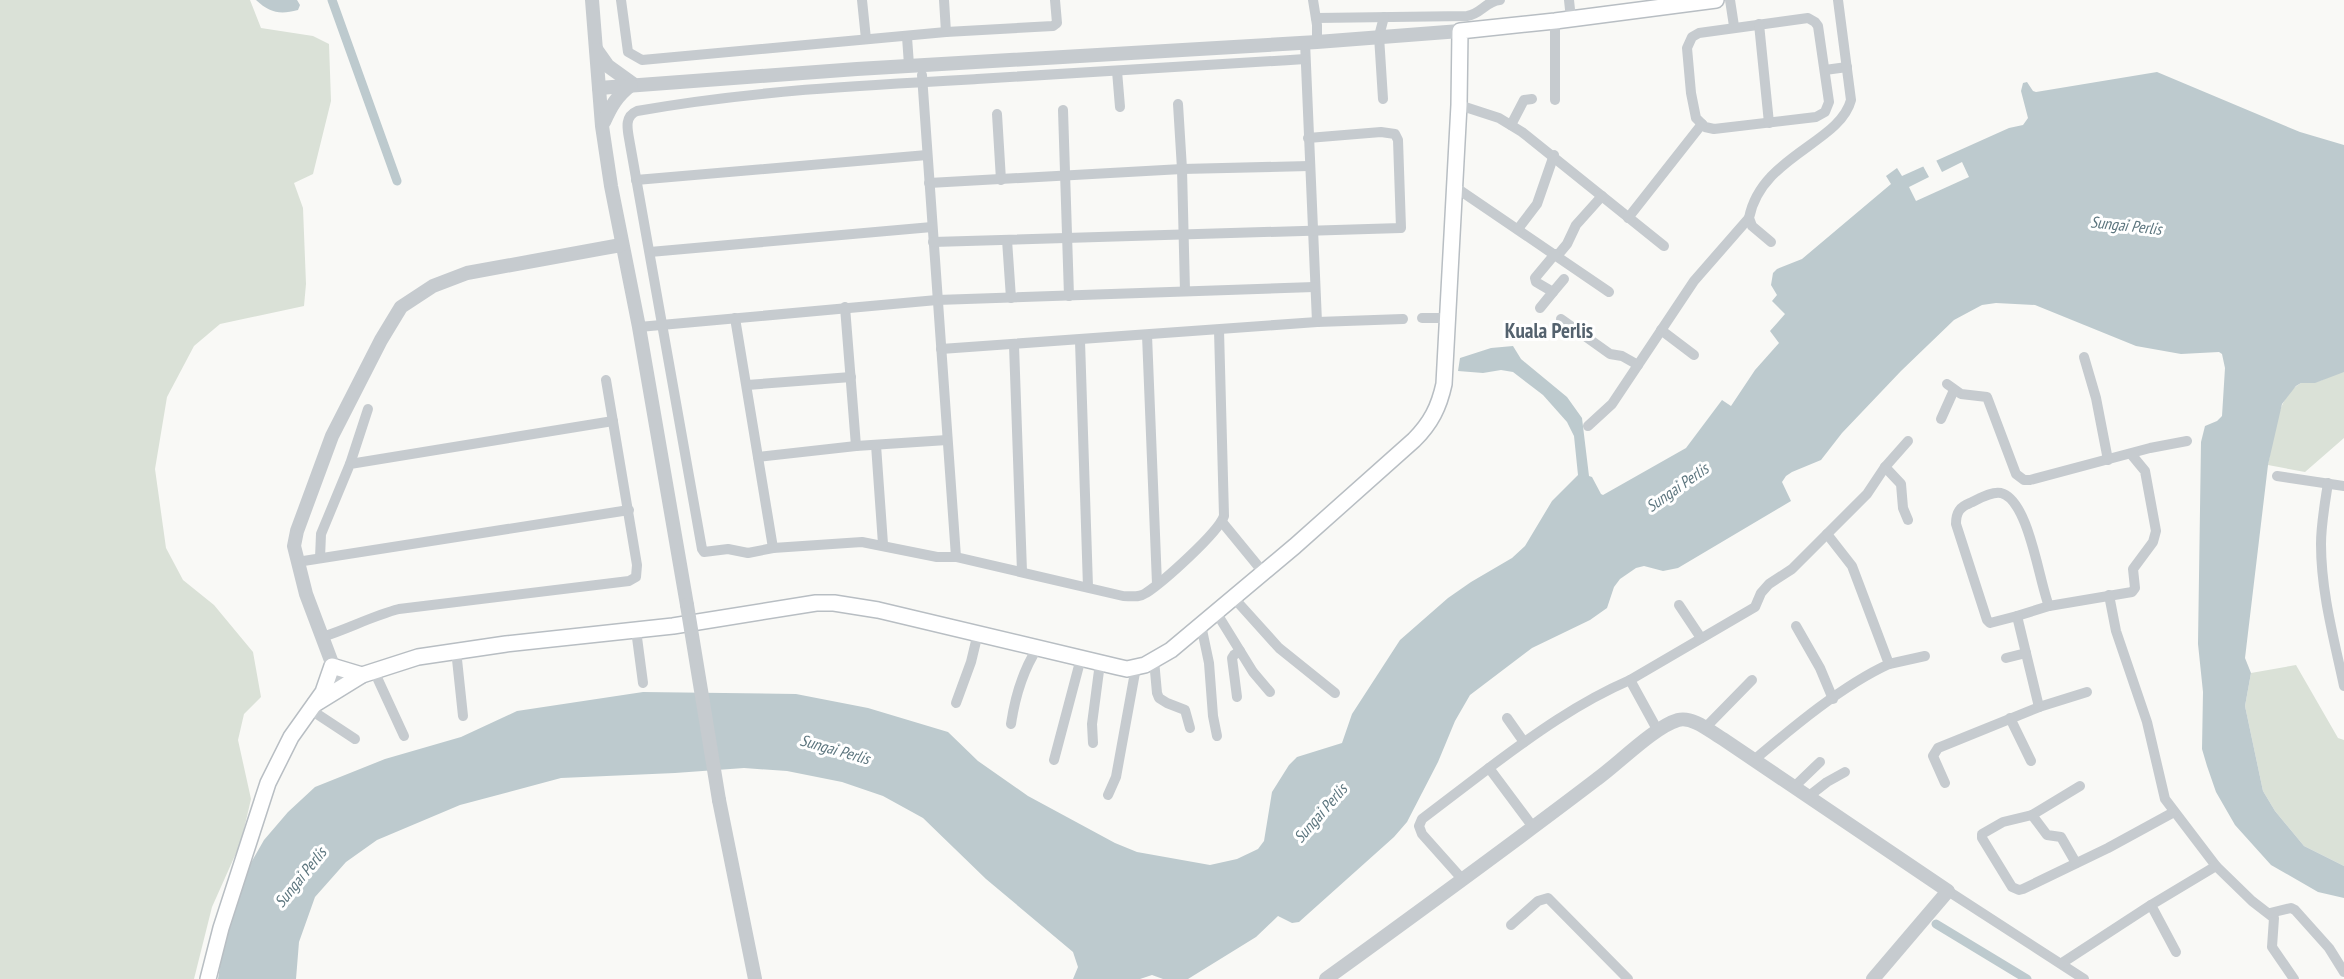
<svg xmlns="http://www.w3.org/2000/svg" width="2344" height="979" font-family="'PT Sans Narrow',sans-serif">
	<rect width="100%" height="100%" fill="#f9f9f6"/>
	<g fill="#dae1d7">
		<polygon points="0,0 250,0 261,28 313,36 329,44 331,101 313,174 294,183 303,208 306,284 304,306 220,324 194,346 167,397 155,469 166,548 183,580 214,605 253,652 261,697 244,714 238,740 251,799 241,842 212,907 194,979 0,979"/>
		<path d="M2341 371 2344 372V438L2305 472 2268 465C2274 438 2275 398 2301 383L2320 381Z"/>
		<polygon points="2296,665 2338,738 2344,740 2344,866 2304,846 2275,811 2263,791 2245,706 2251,673"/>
	</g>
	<g fill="#bdcace">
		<path d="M256 0H297L300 5 298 10C280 15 270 13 256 0Z"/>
		<polygon points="2157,72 2300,132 2344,145 2344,372 2315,383 2301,383 2296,386 2282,404 2268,465 2245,658 2251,673 2245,706 2263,791 2275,811 2304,846 2344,866 2344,898 2318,892 2271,865 2235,825 2216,792 2207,766 2202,749 2203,692 2198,644 2201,442 2205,426 2217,421 2222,416 2225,368 2222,354 2219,352 2181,354 2136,346 2035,305 1996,303 1982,305 1954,320 1901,371 1842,433 1821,460 1792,472 1786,476 1782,482 1791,501 1678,568 1663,571 1644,566 1636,568 1620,579 1614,587 1607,608 1590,620 1532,648 1470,695 1455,721 1438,762 1407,822 1394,837 1299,922 1292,923 1278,916 1256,937 1188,979 1163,979 1152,975 1140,979 1073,979 1078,967 1073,952 986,879 923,818 883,796 842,782 787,771 744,768 675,773 561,778 460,805 377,840 346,862 315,897 299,942 296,979 218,979 224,940 235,896 252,861 264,840 288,812 315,787 385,759 461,737 517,711 643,692 796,694 868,708 948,732 978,761 1028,796 1115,843 1137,852 1210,865 1237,859 1258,849 1264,841 1272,792 1289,765 1297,757 1342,743 1352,714 1400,640 1448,598 1471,582 1512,558 1525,546 1552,501 1578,475 1574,436 1567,422 1543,395 1513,372 1501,370 1483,373 1458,371 1460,358 1491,348 1513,346 1521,359 1567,397 1582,418 1589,476 1592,477 1601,494 1603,495 1686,448 1722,400 1731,406 1755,370 1779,343 1770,331 1785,314 1772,301 1777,295 1771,285 1773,273 1777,269 1802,259 1891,184 1886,176 1897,168 1902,176 2009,128 2023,125 2028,118 2021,91 2023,83 2027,82 2033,91 2036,92"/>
	</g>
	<polygon fill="#f9f9f6" points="1936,160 1942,172 1962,162 1969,177 1916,201 1909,187 1929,177 1923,166"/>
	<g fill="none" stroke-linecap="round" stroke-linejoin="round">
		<g stroke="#bdcace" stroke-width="9">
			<polyline points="332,0 397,181"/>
			<polyline points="1936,924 2027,979"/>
		</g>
		<defs>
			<g id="secondary">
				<path d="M315 704 362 675 418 657 506 644 673 626 816 603H834L878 610 1118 667 1127 669 1145 665 1171 650 1295 546 1414 440C1431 423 1439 407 1444 384L1459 105 1460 31 1555 21 1716 0"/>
				<polyline points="208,979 221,928 268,783 291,737 323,692 332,666 362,675"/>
			</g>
		</defs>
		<use href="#secondary" stroke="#b8bec3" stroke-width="18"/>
		<g stroke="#c6cbcf" stroke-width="10">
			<polyline points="621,0 628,52 642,60 946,32 1053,26 1057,23 1055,0"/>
			<polyline points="862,0 866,39"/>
			<polyline points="944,0 946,32"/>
			<polyline points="1313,0 1317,25 1317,42"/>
			<polyline points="1569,0 1571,19"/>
			<polyline points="1730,0 1734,26"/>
			<path d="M1316 18 1467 16C1481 14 1486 1 1500 0"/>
			<polygon points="1808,18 1815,22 1818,26 1829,102 1825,112 1816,117 1714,129 1705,127 1696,118 1691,93 1687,48 1692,37 1699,33"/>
			<polyline points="1555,21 1555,100"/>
			<polyline points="1759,24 1769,123"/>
			<polyline points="907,37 909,65"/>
			<polyline points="1305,42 1317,322"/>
			<polyline points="1825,70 1847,67"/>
			<polyline points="1117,71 1120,107"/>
			<polyline points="922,75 956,557"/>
			<polyline points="1383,99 1379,36 1384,17"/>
			<polyline points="1178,104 1182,169 1185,291"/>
			<polyline points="1459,105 1499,118 1522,132 1664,246"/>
			<polyline points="1063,110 1069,296"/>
			<polyline points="997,114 1001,180"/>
			<polyline points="1511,125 1524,100 1532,99"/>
			<polyline points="636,180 927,155"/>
			<polyline points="929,183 1182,169 1309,166"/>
			<polyline points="1455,187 1609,292"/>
			<polyline points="1628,218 1702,124"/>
			<polyline points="1518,229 1537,204 1554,155"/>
			<polyline points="1007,240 1011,298"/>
			<polyline points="933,242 1401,228 1398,140 1395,134 1381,132 1308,138"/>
			<path d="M1771 242 1752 226 1749 218C1761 156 1840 143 1851 100L1838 0"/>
			<polyline points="650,252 932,227"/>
			<polyline points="1557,256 1567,244 1576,225 1602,196"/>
			<polyline points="1553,292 1564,279"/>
			<polyline points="845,307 856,446"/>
			<polyline points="1540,308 1553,292 1536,282 1535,278 1555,254"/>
			<polyline points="735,318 773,548"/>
			<polyline points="1422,318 1449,318"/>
			<polyline points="1561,319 1610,354 1622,356 1638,365"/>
			<polyline points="639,327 937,300 1314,287"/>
			<path d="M1219 330 1224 516C1218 533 1163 582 1146 593 1139 598 1131 596 1123 596L956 557H937L862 542 773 548 748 553 728 549 704 552 702 549 630 144C628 131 623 117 637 111 749 91 864 85 977 79 1087 72 1196 66 1305 59"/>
			<polyline points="1661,330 1694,355"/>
			<polyline points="1147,335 1157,584"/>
			<polyline points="1080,341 1088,587"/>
			<polyline points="1014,345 1022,572"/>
			<polyline points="941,349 1317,322 1403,319"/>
			<polyline points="2084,357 2096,398 2108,460"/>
			<polyline points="1947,384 1961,394 1987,397 2016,474 2024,480 2030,480 2150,448 2187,441"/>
			<polyline points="747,385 851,377"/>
			<polyline points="1941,419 1954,390"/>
			<polyline points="1588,426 1612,404 1694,281 1749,218"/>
			<polyline points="876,445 883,544"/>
			<polyline points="758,457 856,446 947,440"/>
			<polyline points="350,464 368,409"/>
			<polyline points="1885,467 1901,484 1903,508 1908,520"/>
			<polyline points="2277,476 2344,486"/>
			<path d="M2328 483C2325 503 2321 524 2321 544 2321 592 2334 639 2344 686"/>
			<polyline points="1222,522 1263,572"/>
			<polyline points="320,558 321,534 350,464 613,421"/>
			<polyline points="297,562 629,510"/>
			<polyline points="2109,595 2116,631 2147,722 2165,799 2216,866 2252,901 2274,918 2272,947 2294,979"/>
			<polyline points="1233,597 1279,648 1335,693"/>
			<polyline points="1679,605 1701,638"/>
			<polyline points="1216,612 1253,672 1270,692"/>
			<polyline points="2017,616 2049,606"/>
			<polyline points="1201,625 1209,663 1213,716 1217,736"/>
			<polyline points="1796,626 1820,668 1833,699"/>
			<polyline points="636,630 643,683"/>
			<path d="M322 637C348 629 372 616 399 609L629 581 636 577 637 565 606 380"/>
			<polyline points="456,650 463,716"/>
			<polyline points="2006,658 2026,653"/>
			<polyline points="1154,660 1157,693 1159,698 1167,703 1185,710 1190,728"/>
			<polyline points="1889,664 1925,656"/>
			<polyline points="374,671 404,736"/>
			<polyline points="1630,680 1755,607 1761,593 1769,584 1792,569 1867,494 1885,467 1908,441"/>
			<polyline points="1237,697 1232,658 1234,655 1240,651"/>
			<polyline points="956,703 971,662 978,633"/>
			<polyline points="2039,707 2087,692"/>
			<polyline points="311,710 355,739"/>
			<polyline points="1507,718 1524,742"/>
			<polyline points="2010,718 2031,761"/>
			<path d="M1011 724C1015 697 1023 670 1038 647"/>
			<polyline points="1705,728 1752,680"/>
			<polyline points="1093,743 1092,724 1100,663"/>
			<polyline points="1054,760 1081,658"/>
			<path d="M1754 760C1793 727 1843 685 1889 664L1852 566 1827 534"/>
			<path d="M1489 768C1533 735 1579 702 1630 680L1658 731"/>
			<path d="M1945 783 1933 756 1938 748 2039 707 2017 616 1990 623 1987 620 1956 524C1956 512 1960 507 1970 503 1979 499 1991 491 2001 493 2029 500 2039 582 2049 606L2132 592 2135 588 2133 569 2153 542 2156 531 2145 471 2131 454"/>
			<polyline points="2080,786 2032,815 2003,822 1982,834 1982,838 2012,887 2019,890 2023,889 2108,848 2174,812"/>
			<polyline points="1794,787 1820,762"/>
			<polyline points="1108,795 1116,777 1136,667"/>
			<polyline points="1809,796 1827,782 1845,772"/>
			<polyline points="2032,815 2047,835 2061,837 2076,863"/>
			<polyline points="1463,880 1422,834 1419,826 1422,819 1489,768 1533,827"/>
			<polyline points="1948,891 2084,979"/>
			<polyline points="2270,913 2291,908 2295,910 2329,948 2344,972"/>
			<polyline points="1511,925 1538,901 1548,898 1628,979"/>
			<polyline points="2176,952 2151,905 2216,866"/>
			<polyline points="2062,963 2151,905"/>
		</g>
		<g stroke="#c6cbcf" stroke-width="14">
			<polyline points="592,0 602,126 611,186 639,327 687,605"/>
			<polyline points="596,49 608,66 633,84"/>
			<polyline points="599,88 857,69 1317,42 1460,31"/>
			<path d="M604 122C611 106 617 96 631 85"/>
			<polyline points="341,687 306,594 294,546 297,531 332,436 381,340 401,307 433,286 467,273 621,245"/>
			<polyline points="719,800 755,979"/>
			<path d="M1326 979C1417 913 1508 847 1597 779 1618 764 1654 727 1678 720 1693 716 1711 732 1723 739L1948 891 1873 979"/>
		</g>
		<use href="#secondary" stroke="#fff" stroke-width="15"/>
		<polyline stroke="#c6cbcf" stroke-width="14" points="687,605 719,800"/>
	</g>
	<g text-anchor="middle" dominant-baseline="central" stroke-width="6" stroke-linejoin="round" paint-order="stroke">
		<g font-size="16" font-style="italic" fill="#5c757e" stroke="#fff">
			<text transform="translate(2126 225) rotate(6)">Sungai Perlis</text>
			<text transform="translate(1677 487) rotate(-35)">Sungai Perlis</text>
			<text transform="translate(835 749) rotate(16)">Sungai Perlis</text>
			<text transform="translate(1320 813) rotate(-49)">Sungai Perlis</text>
			<text transform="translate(300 877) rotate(-51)">Sungai Perlis</text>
		</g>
		<g font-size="21" font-weight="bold" fill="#54626e" stroke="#fff">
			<text x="1549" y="330">Kuala Perlis</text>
		</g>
	</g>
</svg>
